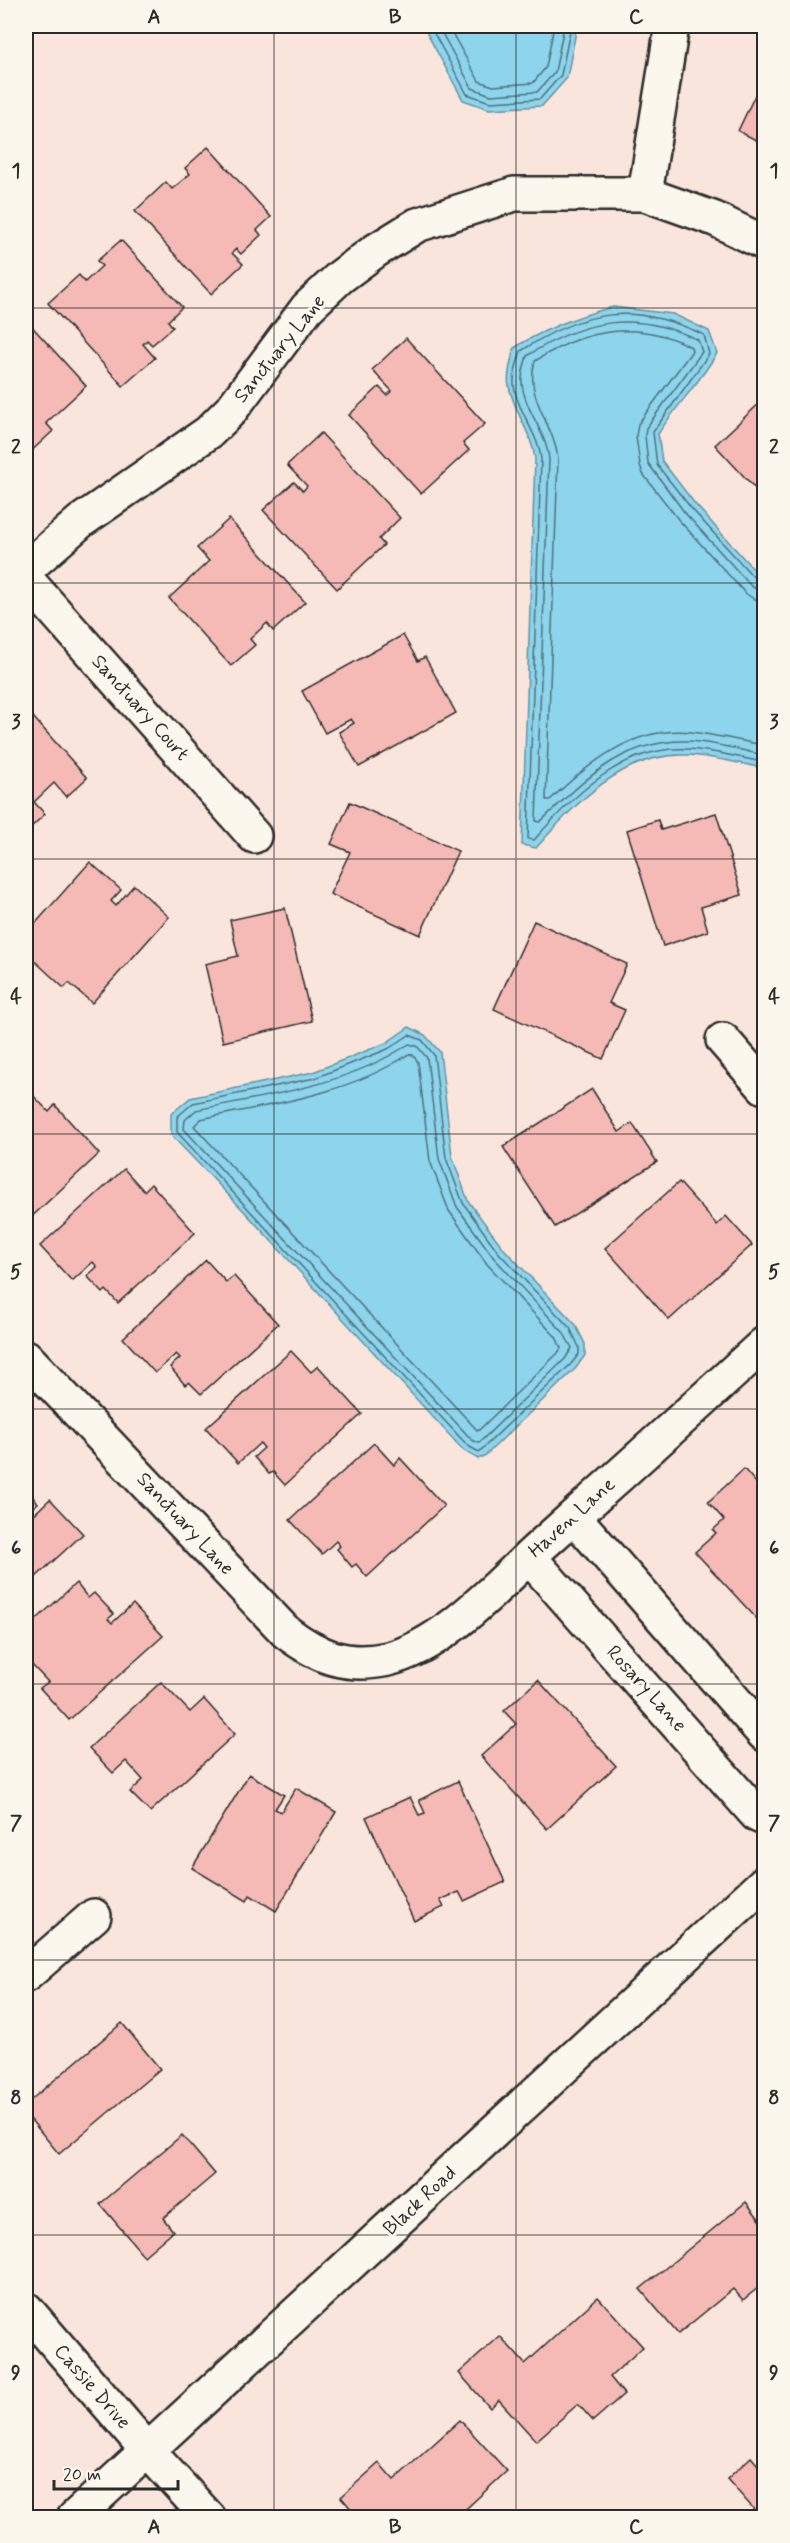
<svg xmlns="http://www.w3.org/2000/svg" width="790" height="2543" font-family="Mynerve,sans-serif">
	<rect width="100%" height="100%" fill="#fae5dc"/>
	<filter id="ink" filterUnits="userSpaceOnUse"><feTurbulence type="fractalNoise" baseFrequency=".0167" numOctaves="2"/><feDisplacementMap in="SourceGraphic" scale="12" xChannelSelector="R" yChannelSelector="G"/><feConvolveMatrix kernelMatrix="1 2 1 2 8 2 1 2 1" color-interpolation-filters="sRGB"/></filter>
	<g filter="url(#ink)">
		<g fill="#8cd5ed" stroke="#65919f" stroke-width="1.5">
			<polygon points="423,26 577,26 567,78 542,106 489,109 463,100"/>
			<path d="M613 307 673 314 709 331 717 353C700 382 676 406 658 434L662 461 695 504 764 581V768C739 764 713 756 687 755 623 752 575 804 536 848L522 845 535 459C532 433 514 412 509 386 506 375 512 359 514 348 546 328 577 316 613 307Z"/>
			<polygon points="409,1027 425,1035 440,1052 452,1156 468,1201 504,1249 575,1324 585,1344 585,1355 576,1368 486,1455 478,1459 464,1451 243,1210 171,1135 171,1114 190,1098 313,1072 386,1043"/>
		</g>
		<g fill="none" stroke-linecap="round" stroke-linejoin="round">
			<g stroke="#526f79" stroke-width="1.5">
				<polyline points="430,26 467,94 490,102 540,99 561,75 571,26"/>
				<polyline points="438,26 472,88 491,95 537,92 555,72 564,26"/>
				<polyline points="448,26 479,81 493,86 533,83 546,67 554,26"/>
				<path d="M764 584 758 582 691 508 657 465 653 432 709 354 704 335C635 301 583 310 521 351 518 360 513 374 514 384 516 410 538 432 541 459L528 839 534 840C574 795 622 746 687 749 712 750 739 758 764 762"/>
				<path d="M764 592 752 587 685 513 648 463 645 436 646 428 702 352 698 340C636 310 584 319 527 356 525 363 521 375 522 384 525 410 546 432 549 459L536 821 540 822C584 781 622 739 688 741 713 742 740 750 764 755"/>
				<path d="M764 601 754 599 745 593 678 519 643 474 640 465 636 436 638 424 692 351 691 347C637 319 585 329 535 361 524 398 554 423 558 459L546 800H550C589 763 633 726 691 732 716 735 740 741 764 745"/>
				<polygon points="409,1035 422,1040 434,1055 446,1158 463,1203 499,1253 570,1328 579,1347 579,1354 571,1364 479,1452 468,1446 177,1132 177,1117 193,1103 315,1078 388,1049"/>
				<path d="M409 1044 417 1046 427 1058 439 1159 457 1207 494 1258 563 1332 572 1348 565 1359 479 1443 472 1440 184 1129 185 1120 196 1110C269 1095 346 1086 409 1044Z"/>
				<path d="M409 1054 413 1055 418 1062 430 1161 449 1211 487 1264 556 1337 561 1348 558 1353 478 1431 194 1126 201 1119C269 1105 350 1094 409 1054Z"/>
			</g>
		</g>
		<g fill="#f6bab6" stroke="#2b2b2b" stroke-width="1.5">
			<polygon points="764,76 764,144 738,131"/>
			<polygon points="208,147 271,217 257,230 261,235 241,254 236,249 232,253 243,264 211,294 135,211 166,182 172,189 190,174 185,168"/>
			<polygon points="121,240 182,307 168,321 173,327 152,345 147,340 143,344 155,358 123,386 48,303 79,275 85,282 102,266 97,261"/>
			<polygon points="26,320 86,386 46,423 53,431 26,456"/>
			<polygon points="406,338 485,424 463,443 469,450 421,494 349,415 379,387 387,395 392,391 372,370"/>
			<polygon points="764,399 764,498 715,445"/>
			<polygon points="321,433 400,518 379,539 384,545 337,589 263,510 294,482 303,491 307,486 287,465"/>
			<polygon points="229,519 305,602 273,631 267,623 250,639 255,645 231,666 169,598 209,561 197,548"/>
			<polygon points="403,635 418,661 425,657 456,713 359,767 339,732 354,723 351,719 325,733 302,691"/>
			<polygon points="26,709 87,778 66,797 54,783 34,802 45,814 26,832"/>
			<polygon points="350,802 458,851 420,935 330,894 350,852 331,844"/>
			<polygon points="716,813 742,895 701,907 708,931 663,946 627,830 658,820 661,830"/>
			<polygon points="90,862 121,890 111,901 116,906 134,885 169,917 92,1003 69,983 64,988 26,953 26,934"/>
			<polygon points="285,908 312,1021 223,1042 205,964 238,956 230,920"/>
			<polygon points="534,921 627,964 609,1003 625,1010 603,1059 494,1009"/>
			<polygon points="592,1089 619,1132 632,1123 657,1162 555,1227 503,1147"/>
			<polygon points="28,1090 49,1112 55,1105 99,1154 26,1222 26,1093"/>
			<polygon points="124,1169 144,1191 151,1184 195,1233 118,1303 106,1290 103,1293 87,1276 97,1267 93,1262 72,1281 40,1246"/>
			<polygon points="679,1182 717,1225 726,1216 752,1245 669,1320 605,1248"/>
			<polygon points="206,1260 226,1282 234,1276 278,1324 201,1394 189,1382 185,1385 170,1367 180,1358 176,1354 155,1373 123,1338"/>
			<polygon points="291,1351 311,1372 318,1366 362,1414 285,1485 273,1472 269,1474 254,1457 264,1448 260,1443 238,1463 206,1428"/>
			<polygon points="374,1443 394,1465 400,1458 444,1506 367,1577 356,1564 352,1567 337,1549 340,1546 336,1541 322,1554 290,1520"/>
			<polygon points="744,1469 764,1492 764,1613 757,1619 695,1552 716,1533 713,1530 724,1520 708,1502"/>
			<polygon points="26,1489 38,1503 26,1514"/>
			<polygon points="50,1499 83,1534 26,1586 26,1515 29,1519"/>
			<polygon points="76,1583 88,1598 94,1593 114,1614 108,1619 112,1623 133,1604 163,1636 69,1720 40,1688 48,1682 32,1665 27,1670 26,1668 26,1629"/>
			<polygon points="538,1680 616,1766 547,1829 481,1756 516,1724 504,1711"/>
			<polygon points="161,1682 190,1712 204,1699 235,1734 150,1812 130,1792 143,1780 126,1761 113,1773 89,1748"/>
			<polygon points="249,1774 284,1795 275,1809 281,1812 296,1788 336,1812 276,1911 250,1895 247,1901 192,1868"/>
			<polygon points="458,1781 505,1882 464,1901 459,1892 440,1900 444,1907 414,1921 366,1817 410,1797 419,1815 425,1813 419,1800"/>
			<polygon points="122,2023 160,2069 59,2154 26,2114 26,2104"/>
			<polygon points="182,2135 215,2174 163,2218 173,2231 144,2256 100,2204"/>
			<polygon points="746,2202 764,2225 764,2283 743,2300 733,2289 678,2334 640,2289"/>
			<polygon points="598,2297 643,2347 610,2377 624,2394 593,2421 578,2404 536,2441 499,2400 490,2408 459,2373 500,2336 525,2364"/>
			<polygon points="460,2420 507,2471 456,2518 359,2518 341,2497 379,2463 394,2480"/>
			<polygon points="751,2457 764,2472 764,2510 759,2515 727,2479"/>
		</g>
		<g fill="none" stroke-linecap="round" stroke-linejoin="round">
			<defs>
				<g id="street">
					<polyline points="645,194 715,219 764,243"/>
					<polyline points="26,569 81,521 209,432 231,410 307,308 340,277 375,251 417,225 514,194 645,194 672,26"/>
					<polyline points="26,579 254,836"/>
					<polyline points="723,1040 764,1087"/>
					<path d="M26 1357 286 1632C319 1657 346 1668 388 1659 446 1645 500 1582 544 1543 618 1477 691 1411 764 1344"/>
					<polyline points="574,1517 764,1734"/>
					<polyline points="529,1557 757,1815 764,1818"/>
					<polyline points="26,1975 94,1916"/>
					<polyline points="26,2309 148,2451 209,2518"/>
				</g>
				<polyline id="secondary" points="74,2518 764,1883"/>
			</defs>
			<use href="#street" stroke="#2b2b2b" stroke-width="38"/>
			<use href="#secondary" stroke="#2b2b2b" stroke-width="38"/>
			<use href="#street" stroke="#fbf7ec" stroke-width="33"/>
			<use href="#secondary" stroke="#fbf7ec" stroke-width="33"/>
		</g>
	</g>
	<path fill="none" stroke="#2b2b2b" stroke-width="1.5" stroke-opacity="0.55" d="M274 26V2518M516 26V2518M26 308H764M26 583H764M26 859H764M26 1134H764M26 1409H764M26 1684H764M26 1960H764M26 2235H764"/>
	<g text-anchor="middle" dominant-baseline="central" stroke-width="6" stroke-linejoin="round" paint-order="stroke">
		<g font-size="20" fill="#2b2b2b" stroke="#fbf7ec">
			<text transform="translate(280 349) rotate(-51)">Sanctuary Lane</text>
			<text transform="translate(140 708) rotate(48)">Sanctuary Court</text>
			<text transform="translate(572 1518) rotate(-42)">Haven Lane</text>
			<text transform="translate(185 1524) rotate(47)">Sanctuary Lane</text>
			<text transform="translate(646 1689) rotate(48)">Rosary Lane</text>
			<text transform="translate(420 2201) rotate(-43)">Black Road</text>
			<text transform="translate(92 2387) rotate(49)">Cassie Drive</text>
		</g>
	</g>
	<rect width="790" height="2543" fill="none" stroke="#fbf7ec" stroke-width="66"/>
	<path d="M54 2480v9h124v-9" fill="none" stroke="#2b2b2b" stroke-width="3"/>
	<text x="63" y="2480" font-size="18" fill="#2b2b2b" stroke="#fbf7ec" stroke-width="4.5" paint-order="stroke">20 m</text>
	<rect x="33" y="33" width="724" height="2477" fill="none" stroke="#2b2b2b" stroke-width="2"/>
	<g font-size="20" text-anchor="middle" font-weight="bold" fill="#2b2b2b">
		<text x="154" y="23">A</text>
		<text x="395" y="23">B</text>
		<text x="636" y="23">C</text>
		<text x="16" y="177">1</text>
		<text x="774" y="177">1</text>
		<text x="16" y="453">2</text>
		<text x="774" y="453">2</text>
		<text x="16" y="728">3</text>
		<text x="774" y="728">3</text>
		<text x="16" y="1003">4</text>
		<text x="774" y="1003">4</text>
		<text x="16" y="1278">5</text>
		<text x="774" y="1278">5</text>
		<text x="16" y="1554">6</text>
		<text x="774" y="1554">6</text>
		<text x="16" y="1829">7</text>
		<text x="774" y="1829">7</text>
		<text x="16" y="2104">8</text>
		<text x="774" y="2104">8</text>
		<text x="16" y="2379">9</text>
		<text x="774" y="2379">9</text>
		<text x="154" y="2533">A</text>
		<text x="395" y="2533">B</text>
		<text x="636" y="2533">C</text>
	</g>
</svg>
